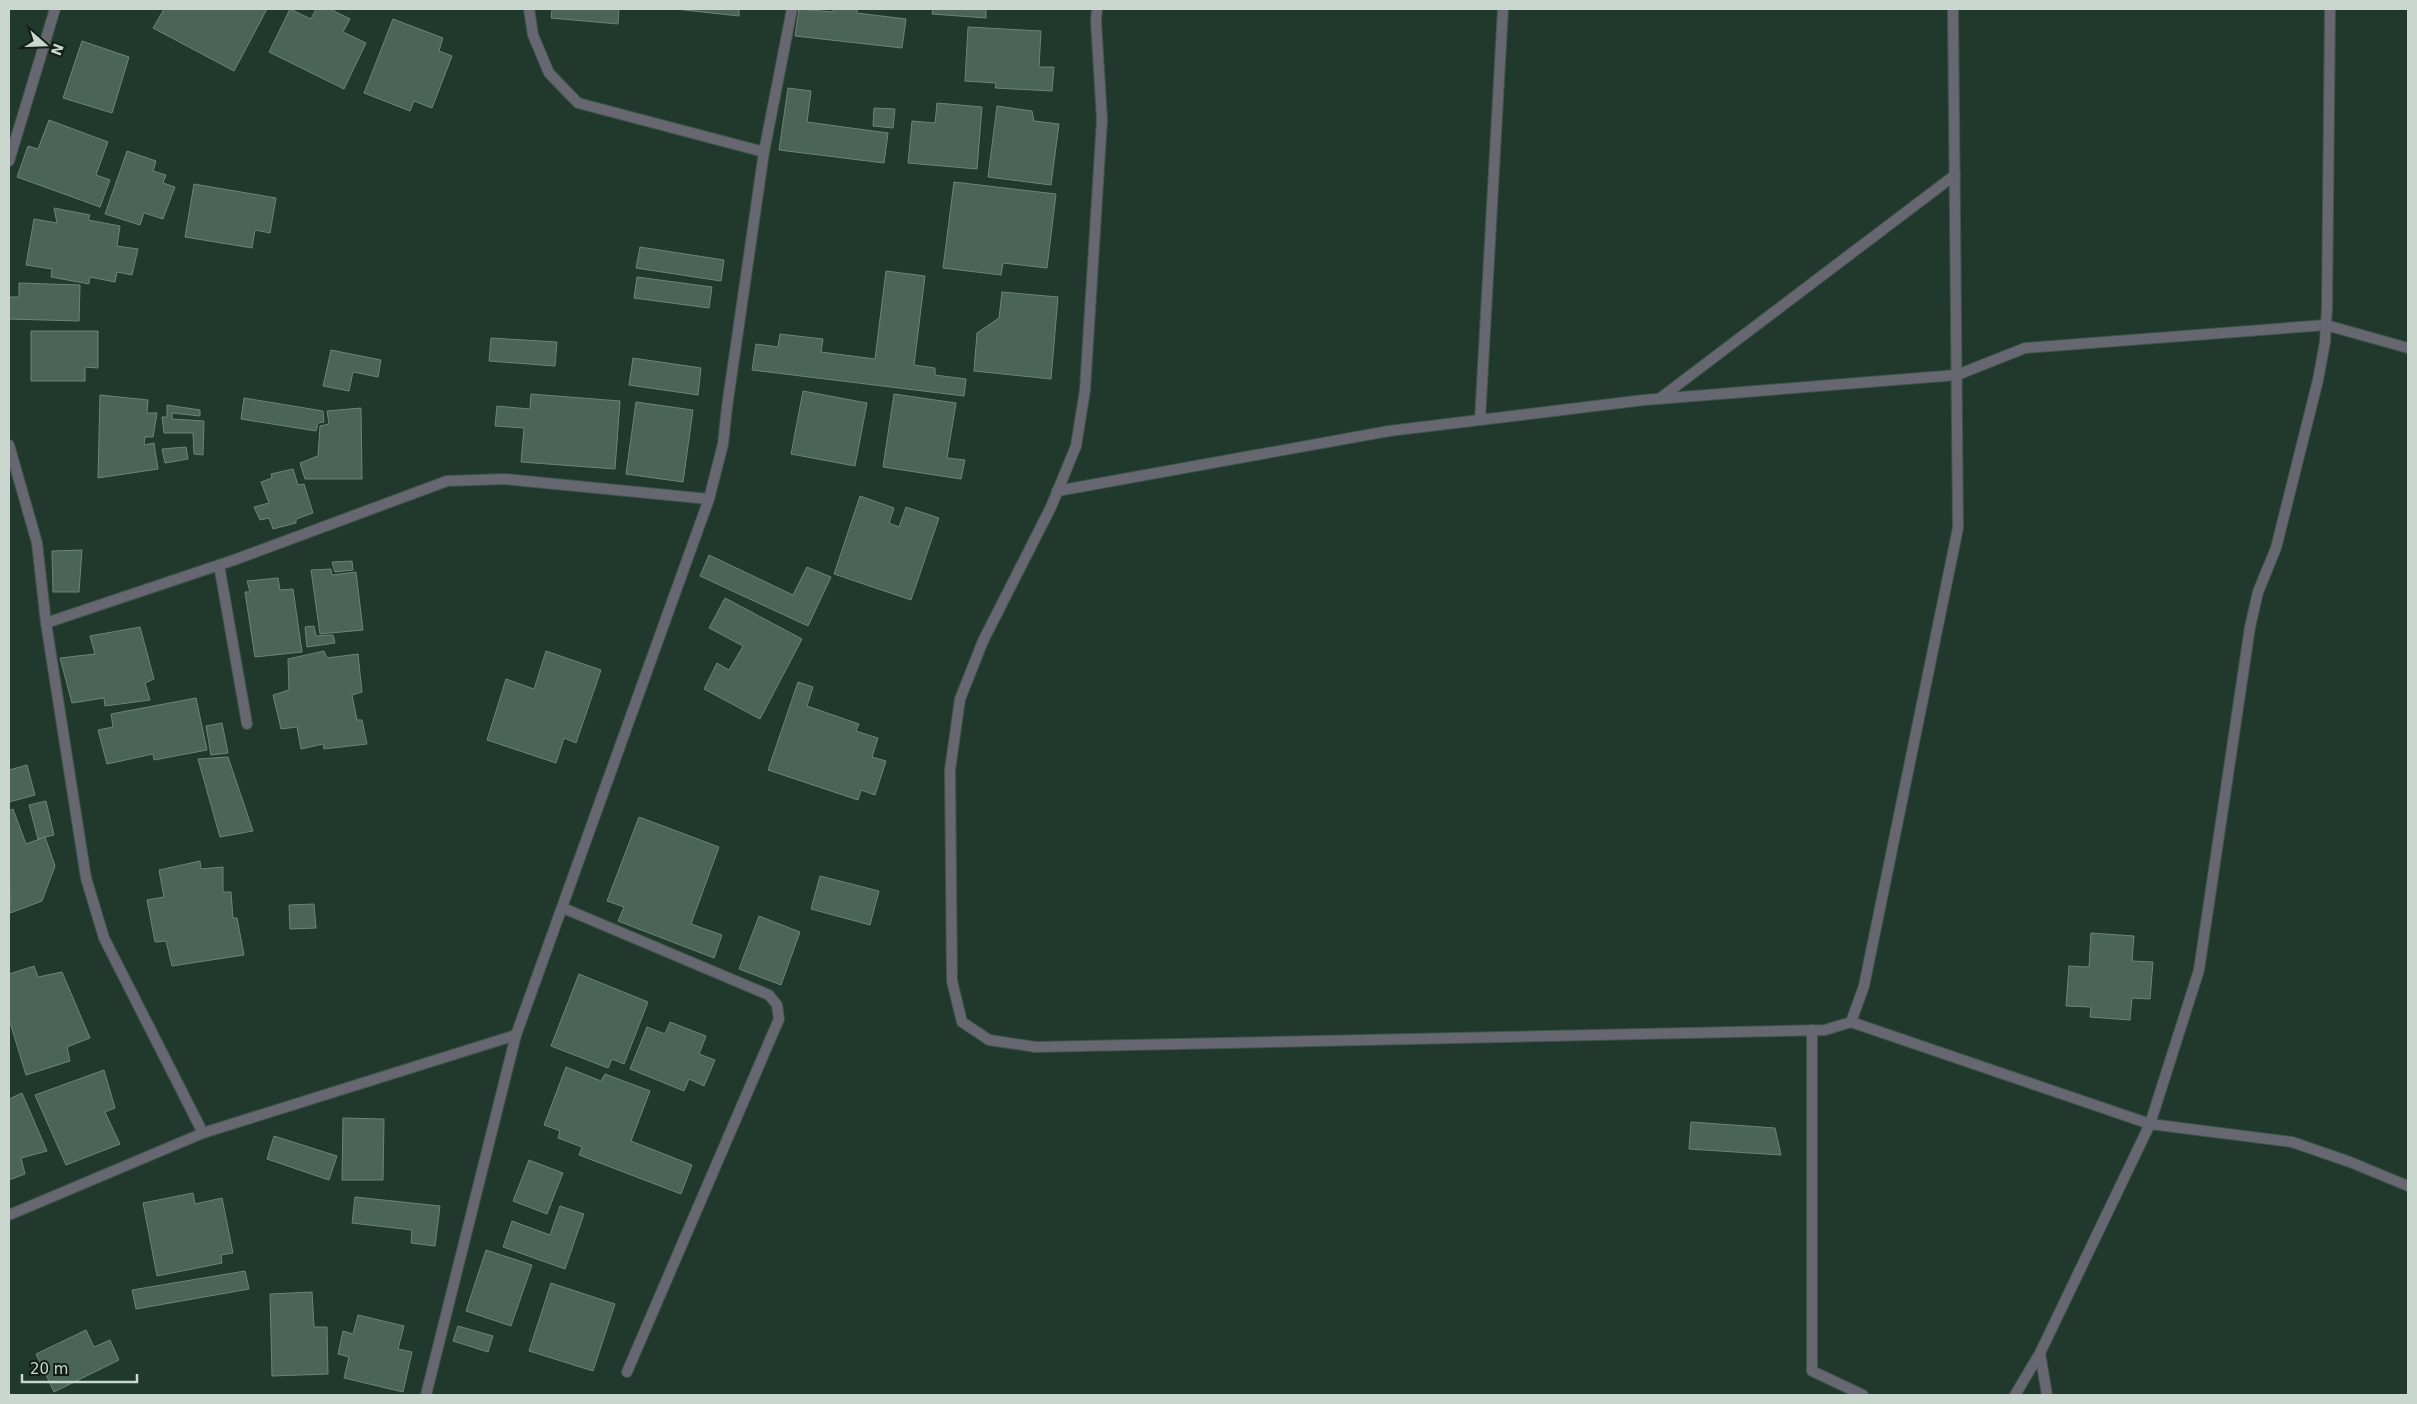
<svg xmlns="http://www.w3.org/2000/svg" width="2417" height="1404" font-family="'DejaVu Sans',sans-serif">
	<rect width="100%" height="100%" fill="#21392d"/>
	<g fill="#4a6457" stroke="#6a8577">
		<polygon points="164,9 267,9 234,71 153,28"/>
		<polygon points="290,9 311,19 316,9 330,9 350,19 343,32 366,43 344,89 269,52"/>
		<polygon points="552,9 619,9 618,24 551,18"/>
		<polygon points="675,9 739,9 739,16"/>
		<polygon points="799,9 833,12 833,9 857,9 857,13 906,19 902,48 795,36"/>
		<polygon points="933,9 986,9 986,18 932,14"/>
		<polygon points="393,19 443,38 439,51 452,56 432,108 414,101 410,111 364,93"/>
		<polygon points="968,27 1041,31 1039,67 1054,67 1052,91 995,88 996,83 965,81"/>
		<polygon points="82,41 129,57 112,113 63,98"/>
		<polygon points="788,88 811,91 807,122 888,133 884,163 779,150"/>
		<polygon points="937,103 982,107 977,169 908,163 912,121 935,123"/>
		<polygon points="997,106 1032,111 1034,121 1059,124 1051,185 988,177"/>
		<polygon points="874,108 895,109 893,128 873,126"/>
		<polygon points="49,120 108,142 96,175 110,180 100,207 17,177 28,146 38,149"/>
		<polygon points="127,151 156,161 153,171 166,175 163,183 175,187 163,219 144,213 140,225 105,214"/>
		<polygon points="954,182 1056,194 1047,268 1003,263 1001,275 943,268"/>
		<polygon points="194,184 276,198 270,233 255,230 252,248 185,237"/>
		<polygon points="54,208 90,215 88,220 120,226 117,246 138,249 132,275 117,272 115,282 90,277 89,284 51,277 52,269 26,265 34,219 57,223"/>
		<polygon points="640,247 724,260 721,281 636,268"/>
		<polygon points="886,271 925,276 914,365 935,368 935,375 966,379 964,396 752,370 756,344 778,347 780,334 823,339 821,352 875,359"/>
		<polygon points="637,277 712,287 709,308 634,298"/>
		<polygon points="19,283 80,285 79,321 9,319 9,297 19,297"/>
		<polygon points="1002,292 1058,297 1051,379 974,371 977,333 999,318"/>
		<polygon points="31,331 98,331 98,368 85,367 85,381 31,381"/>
		<polygon points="491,338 557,342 555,366 489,361"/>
		<polygon points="331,350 381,360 378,377 353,372 349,391 323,386"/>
		<polygon points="633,358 701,368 698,395 629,385"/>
		<polygon points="803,391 867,403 855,466 791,454"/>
		<polygon points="531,394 620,401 615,469 521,462 524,428 495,426 497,406 530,409"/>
		<polygon points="894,394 956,403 947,458 965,460 961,479 883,467"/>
		<polygon points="100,395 148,400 147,413 157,413 153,437 145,437 144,445 154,443 158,469 98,478"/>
		<polygon points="244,398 323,411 324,422 318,423 316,431 241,419"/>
		<polygon points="636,402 693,410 683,482 626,474"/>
		<polygon points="167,405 200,410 200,416 172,413 172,419 204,421 203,455 194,454 193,433 164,433 162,417 167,417"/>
		<polygon points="361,408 362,479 305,479 300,463 318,456 320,426 329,424 327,411"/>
		<polygon points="186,447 188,459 165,463 162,449"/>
		<polygon points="293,469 298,485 304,484 313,513 296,519 296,523 273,529 269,518 260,520 254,507 269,503 261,482 272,478 271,474"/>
		<polygon points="860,496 894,508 889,523 899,527 906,507 939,518 911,600 834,574"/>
		<polygon points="82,550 79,592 53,592 52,551"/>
		<polygon points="709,555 793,595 807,567 831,577 808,626 700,576"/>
		<polygon points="352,561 353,570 335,572 332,562"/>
		<polygon points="331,569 332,575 356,572 363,630 320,634 311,570"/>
		<polygon points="278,578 280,590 293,589 302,652 255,657 245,592 250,592 247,581"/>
		<polygon points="725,598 802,639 760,719 704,689 717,663 729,670 743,646 709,628"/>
		<polygon points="314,626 316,636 333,635 335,643 307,647 305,627"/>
		<polygon points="140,627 154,679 145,683 150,700 105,706 104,698 72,703 60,658 95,654 90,636"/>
		<polygon points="324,651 327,658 358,654 362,692 352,695 357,720 362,720 367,744 324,749 323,744 301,749 297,727 281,729 273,695 289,690 288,659"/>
		<polygon points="546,651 601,670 576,743 564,738 556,763 487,740 506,679 534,689"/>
		<polygon points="798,682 813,687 807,706 859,724 856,731 878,738 872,757 886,761 875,795 861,790 858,800 768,770"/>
		<polygon points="196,698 207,750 154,760 153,754 107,764 98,730 113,727 111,714"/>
		<polygon points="222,723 228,753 211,755 206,726"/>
		<polygon points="228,757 253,831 220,837 198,759"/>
		<polygon points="27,765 35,795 9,802 9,770"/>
		<polygon points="46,801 54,835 38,839 29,805"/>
		<polygon points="13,809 26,844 45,837 55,866 42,901 10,913 9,811"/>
		<polygon points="639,817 719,847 691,924 722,935 714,958 618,921 624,907 607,901"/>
		<polygon points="200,861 201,869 223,867 223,892 231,892 233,918 237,918 244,955 172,966 166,941 155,942 147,900 164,897 159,870"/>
		<polygon points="820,876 879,891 870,925 811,909"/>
		<polygon points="314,904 316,928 290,929 289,905"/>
		<polygon points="759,916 800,932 781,985 739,969"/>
		<polygon points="2091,933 2134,936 2132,961 2153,962 2150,999 2132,998 2130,1020 2090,1017 2091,1007 2066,1006 2069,966 2089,967"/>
		<polygon points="34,966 38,977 62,972 90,1038 67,1047 70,1061 26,1075 9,1019 9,974"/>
		<polygon points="579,974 648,1002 624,1064 612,1059 608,1068 551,1046"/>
		<polygon points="670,1022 706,1036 699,1054 715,1060 704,1086 689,1079 684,1091 630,1069 647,1027 665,1034"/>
		<polygon points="566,1067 601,1081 605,1074 650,1091 631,1141 692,1165 681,1194 579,1155 582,1147 558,1138 560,1131 544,1125"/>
		<polygon points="104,1070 115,1108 105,1112 120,1144 66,1165 35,1095"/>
		<polygon points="22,1093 47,1151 21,1158 25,1174 9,1180 9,1099"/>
		<polygon points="343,1118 384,1119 383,1180 342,1180"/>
		<polygon points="1691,1122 1775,1128 1781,1155 1689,1149"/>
		<polygon points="274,1136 337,1156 329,1180 267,1159"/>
		<polygon points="529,1160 563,1173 547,1214 513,1201"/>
		<polygon points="193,1193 195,1204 222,1198 233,1253 221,1255 222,1263 157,1276 143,1203"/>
		<polygon points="355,1197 440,1206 435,1246 411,1243 412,1230 352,1223"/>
		<polygon points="560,1206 584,1214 565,1269 503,1247 512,1221 550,1235"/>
		<polygon points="486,1250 532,1265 511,1326 466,1311"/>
		<polygon points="245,1271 249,1289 136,1309 132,1290"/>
		<polygon points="551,1283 615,1304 593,1371 529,1351"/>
		<polygon points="312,1292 314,1327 327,1327 328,1374 272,1376 270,1294"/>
		<polygon points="358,1315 404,1326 398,1349 412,1352 403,1392 344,1378 349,1357 338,1354 343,1331 353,1334"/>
		<polygon points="458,1326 493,1336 488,1352 453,1341"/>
		<polygon points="86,1330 94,1347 110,1340 119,1360 54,1392 36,1354"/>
	</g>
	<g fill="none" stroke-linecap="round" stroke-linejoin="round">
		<defs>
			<g id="street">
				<polyline points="529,9 533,35 549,73 578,103 764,152"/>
				<polyline points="1097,9 1096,21 1102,120 1085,390 1076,446 1051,507 983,641 960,699 950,770 952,981 962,1022 989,1040 1036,1047 1825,1030 1851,1022 1864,986 1958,528 1953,9"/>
				<polyline points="9,161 55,9"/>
				<polyline points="1659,399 1955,175"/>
				<polyline points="1480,420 1503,9"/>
				<polyline points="9,445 37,543 46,623 86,878 104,938 203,1133"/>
				<polyline points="1057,491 1389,431 1644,400 1957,375 2025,348 2326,325 2408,348"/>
				<polyline points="219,565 247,724"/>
				<polyline points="46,623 234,560 447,481 504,479 709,499"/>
				<polyline points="563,908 769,995 777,1005 779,1019 627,1372"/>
				<polyline points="1851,1022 2150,1124 2292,1142 2350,1162 2408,1186"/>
				<polyline points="1812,1030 1812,1371 1863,1395"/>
				<polyline points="9,1215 203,1133 516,1035"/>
				<polyline points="2040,1353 2047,1395"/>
				<polyline points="426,1395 516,1035 709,499 723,444 727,407 764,152 792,9"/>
				<polyline points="2015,1395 2040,1353 2150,1124 2199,970 2250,627 2258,592 2276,548 2318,380 2325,342 2327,307 2330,9"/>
			</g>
		</defs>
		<use href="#street" stroke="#3f554a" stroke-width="12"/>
		<use href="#street" stroke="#676772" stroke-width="10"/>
	</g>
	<rect width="2417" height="1404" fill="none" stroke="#c9d7cf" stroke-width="20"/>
	<g transform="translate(45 45) rotate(110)" stroke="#131e18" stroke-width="4" paint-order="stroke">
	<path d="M0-4L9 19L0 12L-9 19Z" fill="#c9d7cf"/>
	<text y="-8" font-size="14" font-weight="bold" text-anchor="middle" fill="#c9d7cf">N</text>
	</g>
	<path d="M22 1374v8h115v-8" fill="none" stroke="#c9d7cf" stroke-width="2.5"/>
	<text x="30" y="1374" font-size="15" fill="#c9d7cf" stroke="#131e18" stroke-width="4" paint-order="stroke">20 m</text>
</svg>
